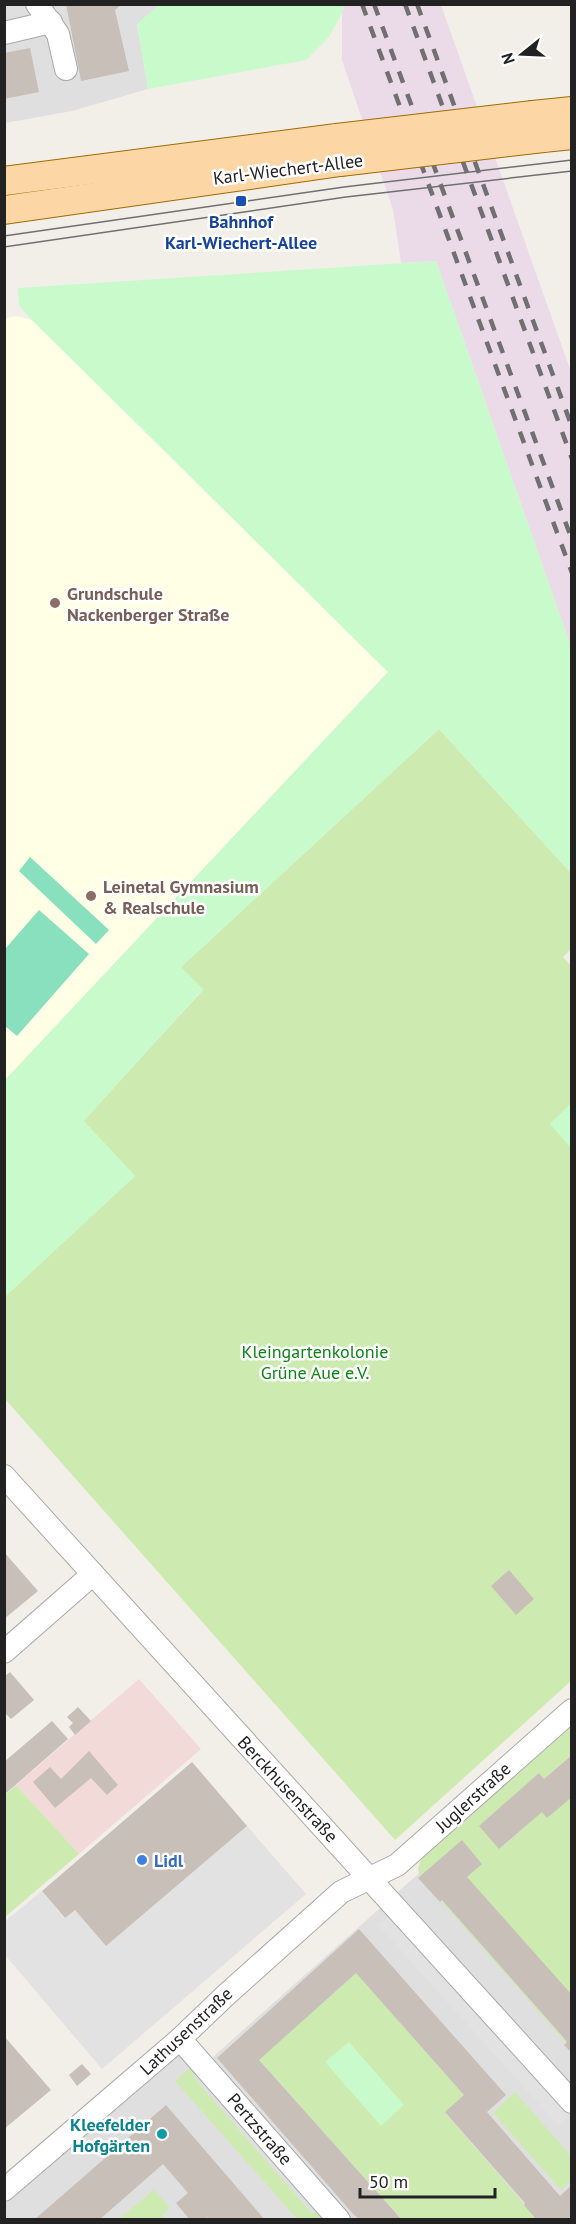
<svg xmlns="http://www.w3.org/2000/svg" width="576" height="2224" font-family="'PT Sans',sans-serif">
	<rect width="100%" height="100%" fill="#f2efe9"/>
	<g fill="#e0dfdf">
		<polygon points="5,5 159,5 137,24 148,89 72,111 5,123"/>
		<polygon points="571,1738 571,2219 5,2219 4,2190 180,2039 205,2064"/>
	</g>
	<polygon fill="#f2dad9" points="139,1679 201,1749 79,1854 16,1785"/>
	<polygon fill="#ebdbe8" points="342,5 441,5 571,372 571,647 436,261 401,263 393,210 342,60"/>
	<polygon fill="#ffffe5" points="16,316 32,320 388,672 5,1080 4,319"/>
	<g fill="#cdebb0">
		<polygon points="439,729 571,873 571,949 563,957 572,967 571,1681 395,1840 5,1399 4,1297 135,1176 83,1121 203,990 180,968"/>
		<polygon points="571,1727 571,1755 544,1779 539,1773 479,1826 500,1849 542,1812 547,1818 571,1797 571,1995 467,1877 482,1864 462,1841 420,1877 418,1868 421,1860"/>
		<polygon points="16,1785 79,1854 5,1917 5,1795"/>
		<polygon points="442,1900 567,2042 566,2043 441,1901"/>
		<polygon points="356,1973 464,2095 445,2113 537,2219 402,2219 259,2060"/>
		<polygon points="191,2067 197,2073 194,2078 312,2213 318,2211 326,2219 297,2219 175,2081"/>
		<polygon points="515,2092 571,2156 571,2181 561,2190 493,2113"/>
		<polygon points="154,2190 170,2208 162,2215 166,2219 119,2219"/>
	</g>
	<g fill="#c8facc">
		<polygon points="342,4 344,9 329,37 306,60 148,89 137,24 159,5"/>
		<polygon points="436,261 571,647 571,873 439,729 181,967 203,989 84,1121 135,1176 5,1297 5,1080 388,672 32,320 19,305 18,288"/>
		<polygon points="571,1103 571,1148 550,1124"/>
		<polygon points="349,2042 404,2105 381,2126 325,2062"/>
	</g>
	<g fill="#88e0be">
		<polygon points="30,857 109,930 96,944 19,871"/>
		<polygon points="39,910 89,954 17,1036 5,1026 5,949"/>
	</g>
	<g fill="#e2e2e2">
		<polygon points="247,1826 306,1894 102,2069 5,1955 4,1922 42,1891 64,1918 75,1910 106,1946"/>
		<polygon points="389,1916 568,2117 558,2125 378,1925"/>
	</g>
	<g fill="#c7bfb8">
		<polygon points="66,4 122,4 115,10 129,71 81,81"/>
		<polygon points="30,48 39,92 4,99 4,53"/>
		<polygon points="4,1552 38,1591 4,1619"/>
		<polygon points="509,1570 534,1599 516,1615 491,1586"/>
		<polygon points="10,1672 34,1700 11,1719 4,1712 4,1677"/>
		<polygon points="78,1707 91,1721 75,1735 69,1727 73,1723 67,1717"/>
		<polygon points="52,1721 68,1739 5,1794 4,1762"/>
		<polygon points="89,1751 118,1785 107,1795 91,1778 55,1808 33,1782 50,1767 61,1779"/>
		<polygon points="572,1755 572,1797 547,1818 542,1812 499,1849 479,1826 539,1773 544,1779"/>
		<polygon points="192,1762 247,1826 106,1946 75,1910 65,1918 42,1891"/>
		<polygon points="462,1840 482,1864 467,1877 572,1995 572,2053 564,2045 567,2042 563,2037 442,1900 440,1902 418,1878"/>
		<polygon points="359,1929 506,2095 487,2112 560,2196 572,2185 572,2219 537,2220 529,2211 524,2205 525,2203 445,2112 464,2095 356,1973 259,2060 402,2220 361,2220 354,2215 217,2058"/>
		<polygon points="4,2036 51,2090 4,2129"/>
		<polygon points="82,2064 91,2074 77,2086 69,2075"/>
		<polygon points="166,2105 265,2220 210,2220 208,2217 205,2220 190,2220 176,2203 188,2193 163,2164 99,2220 34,2220"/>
	</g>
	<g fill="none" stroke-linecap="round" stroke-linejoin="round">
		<defs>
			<g id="minor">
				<polyline points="37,4 58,34 66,69"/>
				<polyline points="4,33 51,22"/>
				<polyline points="4,1476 572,2102"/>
				<polyline points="4,1652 93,1574"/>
				<polyline points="180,2039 339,2220"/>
				<polyline points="4,2190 180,2039 226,1995 341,1892 397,1865 572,1710"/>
			</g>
			<g id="major">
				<polyline points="533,115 572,111"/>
				<polyline points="543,138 572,135"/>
				<polyline points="4,181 337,138"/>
				<polyline points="4,210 340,162"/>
			</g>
		</defs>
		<use href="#minor" stroke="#a9a9a9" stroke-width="24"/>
		<use href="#major" stroke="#a06b00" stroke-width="30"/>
		<use href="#minor" stroke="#fff" stroke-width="22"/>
		<use href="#major" stroke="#fcd6a4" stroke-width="28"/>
		<g stroke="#707070" stroke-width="1.5">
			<polyline points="4,236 344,187 572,160"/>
			<polyline points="4,247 346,197 572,171"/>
		</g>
		<g stroke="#707070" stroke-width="4.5" stroke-dasharray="12 12" stroke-linecap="butt">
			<polyline points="362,4 572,573"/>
			<polyline points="374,4 572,540"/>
			<polyline points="405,4 572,459"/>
			<polyline points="417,4 572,427"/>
		</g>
		<defs>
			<g id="major-bridge">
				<polyline points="337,138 533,115"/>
				<polyline points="340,162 543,138"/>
			</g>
		</defs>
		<use href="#major-bridge" stroke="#a06b00" stroke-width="30" stroke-linecap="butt"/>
		<use href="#major-bridge" stroke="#fcd6a4" stroke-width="28"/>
	</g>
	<rect fill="#1a4fb4" stroke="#fff" stroke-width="2" x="235" y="195" width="12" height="12" rx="3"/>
	<g fill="#8d6e63" stroke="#fff" stroke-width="2">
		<circle cx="55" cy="603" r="6"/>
		<circle cx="91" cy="896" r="6"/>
	</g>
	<circle fill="#3f7fe0" stroke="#fff" stroke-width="2" cx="142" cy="1860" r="6"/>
	<circle fill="#0f9aa8" stroke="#fff" stroke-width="2" cx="162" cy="2134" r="6"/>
	<g text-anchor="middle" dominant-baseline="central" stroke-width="5" stroke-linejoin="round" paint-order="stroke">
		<g font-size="18" fill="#222" stroke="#fff">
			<text transform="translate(288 169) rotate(-7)">Karl-Wiechert-Allee</text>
			<text transform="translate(288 1789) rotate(47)">Berckhusenstraße</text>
			<text transform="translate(473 1797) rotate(-42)">Juglerstraße</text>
			<text transform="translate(186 2031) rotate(-43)">Lathusenstraße</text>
			<text transform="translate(260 2129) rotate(49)">Pertzstraße</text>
		</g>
		<g font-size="18" font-weight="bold" fill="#164399" stroke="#fff">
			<text x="241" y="221">Bahnhof<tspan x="241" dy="21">Karl-Wiechert-Allee</tspan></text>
		</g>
		<g font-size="18" font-weight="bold" fill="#785e54" stroke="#fff" text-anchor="start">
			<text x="67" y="593">Grundschule<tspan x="67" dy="21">Nackenberger Straße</tspan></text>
			<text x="103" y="886">Leinetal Gymnasium<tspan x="103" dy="21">&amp; Realschule</tspan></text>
		</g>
		<g font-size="18" fill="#0c8416" stroke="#fff">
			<text x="315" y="1351">Kleingartenkolonie<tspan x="315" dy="21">Grüne Aue e.V.</tspan></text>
		</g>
		<g font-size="18" font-weight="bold" fill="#366cbe" stroke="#fff" text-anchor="start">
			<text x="154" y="1860">Lidl</text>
		</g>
		<g font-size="18" font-weight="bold" fill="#0d838f" stroke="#fff" text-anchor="end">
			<text x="150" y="2124">Kleefelder<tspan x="150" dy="21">Hofgärten</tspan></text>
		</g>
	</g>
	<rect width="576" height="2224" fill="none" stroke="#222222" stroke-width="12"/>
	<g transform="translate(522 54) rotate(252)" stroke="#ffffff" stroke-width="4.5" paint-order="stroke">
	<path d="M0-4.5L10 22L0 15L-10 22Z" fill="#222222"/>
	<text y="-9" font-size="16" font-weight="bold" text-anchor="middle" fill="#222222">N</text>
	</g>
	<path d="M360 2188v9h135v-9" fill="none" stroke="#222222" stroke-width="3"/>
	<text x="369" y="2188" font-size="18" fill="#222222" stroke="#ffffff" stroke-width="4.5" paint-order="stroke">50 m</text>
</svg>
